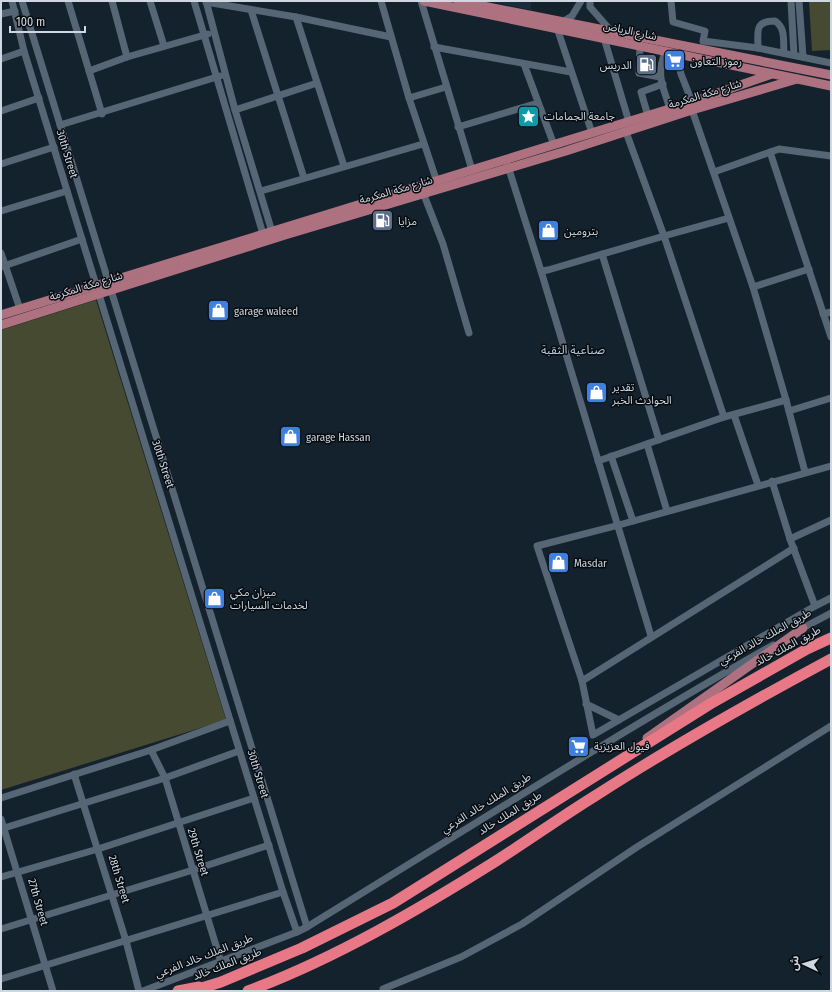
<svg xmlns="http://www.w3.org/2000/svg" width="832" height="992" font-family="'Fira Sans Condensed','Noto Sans Arabic',sans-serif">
	<rect width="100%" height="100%" fill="#14222e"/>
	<polygon fill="#182c3b" points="488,1 531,1 531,10"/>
	<g fill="#464a30">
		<polygon points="809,1 831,1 831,50 812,51"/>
		<polygon points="96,300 226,720 1,790 1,330"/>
	</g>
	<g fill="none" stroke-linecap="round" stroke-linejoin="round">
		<g stroke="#566675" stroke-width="7">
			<polyline points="12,1 24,51 283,892 297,932"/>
			<polyline points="22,1 307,927"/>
			<polyline points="68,1 102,114"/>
			<polyline points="112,1 127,57"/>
			<polyline points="150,1 164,46"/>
			<polyline points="194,1 263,234"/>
			<polyline points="206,1 235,110 273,235"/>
			<polyline points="381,1 409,98 437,182"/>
			<polyline points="421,1 472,170"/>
			<polyline points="590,1 590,7 612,32"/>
			<polyline points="671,1 673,22 705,31 703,41 758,48 831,63"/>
			<polyline points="791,1 794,55"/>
			<polyline points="799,1 803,57"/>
			<polyline points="206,2 296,17 391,37"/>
			<polyline points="251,10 304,178"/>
			<polyline points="1,14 15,11"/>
			<polyline points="296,17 344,166"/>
			<polyline points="564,21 572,16 581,1"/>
			<polyline points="557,28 592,133"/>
			<polyline points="604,38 629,122"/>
			<polyline points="640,45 639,73 660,77"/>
			<polyline points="434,47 571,72"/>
			<path d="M758 48C758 32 754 21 775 21 786 28 783 41 784 53"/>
			<path d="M666 51C655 74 663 86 670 109"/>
			<polyline points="676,53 681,74 692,102"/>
			<polyline points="1,59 24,51"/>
			<polyline points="524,64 554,145"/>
			<polyline points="89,71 127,57 208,34"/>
			<polyline points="409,98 446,87"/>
			<polyline points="235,110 317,83"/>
			<polyline points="692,110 753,287 786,400 805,472"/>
			<polyline points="1,111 39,98"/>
			<polyline points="648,116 641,92 663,84"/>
			<polyline points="60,125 220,76"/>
			<polyline points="458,127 538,103"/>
			<polyline points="770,152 831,337"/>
			<polyline points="507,163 541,271 548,270 664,236 626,132"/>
			<polyline points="1,164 54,147"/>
			<polyline points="714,172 779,149 831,156"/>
			<polyline points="261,191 423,144"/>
			<polyline points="424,195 443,244 469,333"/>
			<polyline points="1,211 67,191"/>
			<polyline points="1,253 20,309"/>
			<polyline points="602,254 659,440"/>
			<polyline points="1,267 82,239"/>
			<polyline points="541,271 651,636"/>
			<polyline points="753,287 809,269"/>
			<polyline points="823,314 831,312"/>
			<polyline points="789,411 831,398"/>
			<polyline points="734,415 758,485"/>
			<polyline points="724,417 664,236 729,218"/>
			<polyline points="647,444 667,511"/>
			<polyline points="611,456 633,521"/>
			<polyline points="598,461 724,417 786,400"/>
			<polyline points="831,466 619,525 537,546 582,681 593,735 815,606 831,598"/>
			<polyline points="772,481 790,539 815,606"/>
			<polyline points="790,539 831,520"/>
			<polyline points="799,630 831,613"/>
			<polyline points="582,681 794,548"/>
			<polyline points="586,704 619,720"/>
			<polyline points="151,750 165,778 221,962"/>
			<polyline points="74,774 126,941 139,991"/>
			<polyline points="1,798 151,750 230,721"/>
			<polyline points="1,819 53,991"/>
			<polyline points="1,829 165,778 239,751"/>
			<polyline points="1,877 98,849 254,798"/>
			<polyline points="1,929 193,870 269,845"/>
			<polyline points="1,979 283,892"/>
			<polyline points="383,989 461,957 522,924 637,847 831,726"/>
			<path d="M143 991 297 932 307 927C462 832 615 735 773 645"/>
		</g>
		<g stroke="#ae7180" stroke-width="9">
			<polyline points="424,1 831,86"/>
			<polyline points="458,1 831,75"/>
			<polyline points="1,315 692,102 772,74"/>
			<polyline points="1,325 285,235 566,151 692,110 797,79"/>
			<polyline points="647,738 803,628"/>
		</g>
		<g stroke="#e97887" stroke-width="11">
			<polyline points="178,991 199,987"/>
			<polyline points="192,991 221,982 302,948 393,903 710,704 807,649 831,638"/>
			<path d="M248 991C334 959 418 910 496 861 529 840 561 817 595 796 671 747 751 702 831 659"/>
		</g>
	</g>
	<defs>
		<symbol id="supermarket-square" viewBox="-11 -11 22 22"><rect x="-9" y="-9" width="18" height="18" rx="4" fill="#3f7fe0" stroke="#060b10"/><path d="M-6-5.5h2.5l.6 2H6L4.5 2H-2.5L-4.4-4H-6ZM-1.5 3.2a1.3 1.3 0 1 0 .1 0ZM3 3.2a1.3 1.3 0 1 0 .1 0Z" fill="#fff"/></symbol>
		<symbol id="fuel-square" viewBox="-11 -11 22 22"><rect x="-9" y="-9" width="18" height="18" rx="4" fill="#5c6f8a" stroke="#060b10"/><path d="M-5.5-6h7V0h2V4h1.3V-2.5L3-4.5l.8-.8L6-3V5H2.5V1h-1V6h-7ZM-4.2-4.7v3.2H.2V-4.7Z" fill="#fff"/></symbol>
		<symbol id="sight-square" viewBox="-11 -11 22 22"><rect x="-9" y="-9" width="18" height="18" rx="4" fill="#0f9aa8" stroke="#060b10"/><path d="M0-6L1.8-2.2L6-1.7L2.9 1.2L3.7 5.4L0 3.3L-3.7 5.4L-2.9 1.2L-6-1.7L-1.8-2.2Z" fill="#fff"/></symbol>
		<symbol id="shop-square" viewBox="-11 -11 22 22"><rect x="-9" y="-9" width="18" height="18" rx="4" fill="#3f7fe0" stroke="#060b10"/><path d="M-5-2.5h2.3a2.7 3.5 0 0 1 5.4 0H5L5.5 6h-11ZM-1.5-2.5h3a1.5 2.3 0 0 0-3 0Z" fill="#fff"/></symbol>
	</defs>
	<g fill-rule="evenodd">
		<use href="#supermarket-square" x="662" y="48" width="25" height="25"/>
		<use href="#fuel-square" x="634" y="52" width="25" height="25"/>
		<use href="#sight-square" x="516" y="104" width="25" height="25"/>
		<use href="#fuel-square" x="370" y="208" width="25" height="25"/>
		<use href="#shop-square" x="536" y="218" width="25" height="25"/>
		<use href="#shop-square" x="206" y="298" width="25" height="25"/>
		<use href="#shop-square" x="584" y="380" width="25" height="25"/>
		<use href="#shop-square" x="278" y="424" width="25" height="25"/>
		<use href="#shop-square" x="546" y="550" width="25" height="25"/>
		<use href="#shop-square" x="202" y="586" width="25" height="25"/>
		<use href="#supermarket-square" x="566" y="734" width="25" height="25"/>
	</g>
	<g text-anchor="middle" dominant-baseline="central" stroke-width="3" stroke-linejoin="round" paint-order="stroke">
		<g font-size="11" fill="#cfd8e0" stroke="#060b10">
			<text transform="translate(630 31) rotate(12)">شارع الرياض</text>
			<text transform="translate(705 94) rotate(-17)">شارع مكة المكرمة</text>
			<text transform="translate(67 154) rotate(73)">30th Street</text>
			<text transform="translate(396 190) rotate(-16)">شارع مكة المكرمة</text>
			<text transform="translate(86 286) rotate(-17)">شارع مكة المكرمة</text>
			<text transform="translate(163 464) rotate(72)">30th Street</text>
			<text transform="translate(765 637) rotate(-29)">طريق الملك خالد الفرعي</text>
			<text transform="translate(788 646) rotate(-28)">طريق الملك خالد</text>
			<text transform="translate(258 774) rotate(73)">30th Street</text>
			<text transform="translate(486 803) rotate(-32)">طريق الملك خالد الفرعي</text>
			<text transform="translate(510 813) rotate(-32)">طريق الملك خالد</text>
			<text transform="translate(198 852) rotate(73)">29th Street</text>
			<text transform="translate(119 879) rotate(73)">28th Street</text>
			<text transform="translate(38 902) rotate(74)">27th Street</text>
			<text transform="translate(204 956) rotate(-21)">طريق الملك خالد الفرعي</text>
			<text transform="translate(227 964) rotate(-21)">طريق الملك خالد</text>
		</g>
		<g font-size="11" fill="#cfd8e0" stroke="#060b10" text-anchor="start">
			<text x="690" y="61">رموز التعاون</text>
			<text x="632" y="65" text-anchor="end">الدريس</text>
			<text x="544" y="116">جامعة الجمامات</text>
			<text x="398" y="221">مزايا</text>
			<text x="564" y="231">بترومين</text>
			<text x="234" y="311">garage waleed</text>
			<text x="612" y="387">تقدير<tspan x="612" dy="13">الحوادث الخبر</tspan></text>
			<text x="306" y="437">garage Hassan</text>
			<text x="574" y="563">Masdar</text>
			<text x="230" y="592">ميزان مكي<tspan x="230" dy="13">لخدمات السيارات</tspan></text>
			<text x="594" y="746">فيول العزيزية</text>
		</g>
		<g font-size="12" fill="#b7c9da" stroke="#060b10">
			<text x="573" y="350">صناعية الثقبة</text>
		</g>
	</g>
	<rect width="832" height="992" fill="none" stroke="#cfd8e0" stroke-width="4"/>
	<g transform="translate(804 964) rotate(274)" stroke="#060b10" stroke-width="3" paint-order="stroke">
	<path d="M0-3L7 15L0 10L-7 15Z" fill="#cfd8e0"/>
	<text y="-6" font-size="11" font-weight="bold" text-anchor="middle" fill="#cfd8e0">ش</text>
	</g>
	<path d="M10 26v6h75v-6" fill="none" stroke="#cfd8e0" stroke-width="2"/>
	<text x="16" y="26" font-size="12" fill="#cfd8e0" stroke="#060b10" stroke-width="3" paint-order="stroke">100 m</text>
</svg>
